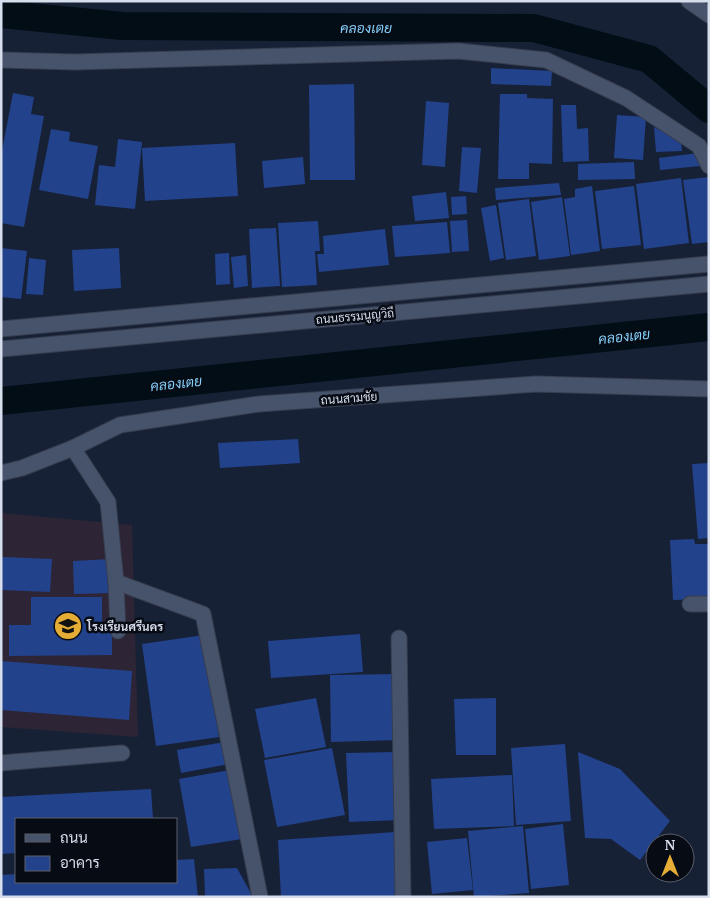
<svg xmlns="http://www.w3.org/2000/svg" width="710" height="898" font-family="'PT Serif',Sarabun,serif">
	<rect width="100%" height="100%" fill="#172136"/>
	<polygon fill="#2d2535" points="1,513 132,525 138,737 1,727"/>
	<g fill="none" stroke-linecap="round" stroke-linejoin="round">
		<g stroke="#020d15" stroke-width="28">
			<polyline points="1,14 122,26 534,28 649,59 709,109"/>
			<polyline points="1,401 709,327"/>
		</g>
	</g>
	<g fill="#23428c">
		<polygon points="491,68 552,71 551,86 491,84"/>
		<polygon points="354,84 355,180 310,180 309,85"/>
		<polygon points="13,93 34,97 31,114 44,116 24,227 1,223 1,156"/>
		<polygon points="500,94 527,94 527,98 553,99 552,164 529,163 529,179 498,179"/>
		<polygon points="426,101 449,103 445,167 422,165"/>
		<polygon points="561,105 576,105 577,129 588,128 589,161 563,162"/>
		<polygon points="617,115 646,117 643,160 614,158"/>
		<polygon points="654,127 681,141 682,151 656,152"/>
		<polygon points="51,129 70,132 69,141 98,146 88,199 39,190"/>
		<polygon points="118,139 142,142 135,209 95,205 99,165 115,167"/>
		<polygon points="235,143 238,196 145,201 142,148"/>
		<polygon points="462,147 481,148 477,193 459,191"/>
		<polygon points="698,153 700,166 660,170 659,158"/>
		<polygon points="303,157 305,184 264,188 262,161"/>
		<polygon points="634,162 635,179 578,180 578,164"/>
		<polygon points="709,177 709,242 692,244 683,180"/>
		<polygon points="681,178 689,243 644,249 636,184"/>
		<polygon points="559,183 561,195 496,200 495,188"/>
		<polygon points="592,186 600,251 571,255 564,199 575,197 575,189"/>
		<polygon points="634,186 641,245 602,249 595,191"/>
		<polygon points="446,192 449,218 415,221 412,196"/>
		<polygon points="466,196 467,214 452,215 451,197"/>
		<polygon points="562,197 570,256 539,260 531,202"/>
		<polygon points="529,199 536,256 506,260 498,203"/>
		<polygon points="496,205 504,258 490,261 481,208"/>
		<polygon points="467,220 469,251 452,252 450,221"/>
		<polygon points="318,221 320,251 315,251 317,285 282,287 278,223"/>
		<polygon points="447,222 450,253 395,257 392,226"/>
		<polygon points="276,228 280,286 252,288 249,229"/>
		<polygon points="385,229 389,265 319,272 317,254 324,254 323,236"/>
		<polygon points="1,248 27,251 21,299 1,297"/>
		<polygon points="119,248 121,288 74,291 72,250"/>
		<polygon points="229,253 230,284 216,285 215,254"/>
		<polygon points="246,255 248,286 234,288 231,257"/>
		<polygon points="29,258 46,260 43,295 26,294"/>
		<polygon points="298,439 300,463 220,468 218,443"/>
		<polygon points="709,463 709,538 698,539 692,464"/>
		<polygon points="694,539 695,544 709,544 709,599 673,600 670,540"/>
		<polygon points="2,557 52,559 50,592 1,590"/>
		<polygon points="111,559 112,593 74,594 73,561"/>
		<polygon points="31,597 102,597 102,626 112,626 112,655 9,656 9,625 31,625"/>
		<polygon points="360,634 363,672 271,678 268,641"/>
		<polygon points="204,635 219,737 156,746 142,644"/>
		<polygon points="1,661 132,671 129,720 1,710"/>
		<polygon points="398,674 399,740 331,742 330,675"/>
		<polygon points="316,698 326,747 265,758 255,709"/>
		<polygon points="496,698 496,755 456,755 454,699"/>
		<polygon points="225,742 229,764 181,773 177,750"/>
		<polygon points="565,744 571,821 516,825 511,748"/>
		<polygon points="332,748 345,815 277,827 264,760"/>
		<polygon points="396,752 399,820 349,822 346,753"/>
		<polygon points="578,752 620,769 670,821 640,860 611,839 585,838"/>
		<polygon points="230,770 242,839 191,847 179,779"/>
		<polygon points="512,775 514,826 434,829 431,779"/>
		<polygon points="151,789 153,819 16,819 16,853 1,854 1,797"/>
		<polygon points="563,824 569,885 531,889 525,829"/>
		<polygon points="523,826 529,893 474,897 468,831"/>
		<polygon points="396,832 400,897 281,897 278,840"/>
		<polygon points="467,838 473,890 432,894 427,842"/>
		<polygon points="194,859 198,897 1,897 1,875 16,874 16,882 176,882 176,860"/>
		<polygon points="237,868 253,897 205,897 204,869"/>
	</g>
	<g fill="none" stroke-linecap="round" stroke-linejoin="round">
		<defs>
			<g id="minor">
				<polyline points="689,1 709,15"/>
				<polyline points="1,60 75,62 458,51 546,60 626,98 699,146 709,166"/>
				<polyline points="73,448 108,502 116,582 118,631"/>
				<polyline points="1,473 22,468 73,448 120,425 259,404 536,384 709,389"/>
				<polyline points="116,582 203,614 260,897"/>
				<polyline points="690,604 709,604"/>
				<polyline points="399,638 403,897"/>
				<polyline points="1,763 122,753"/>
			</g>
			<g id="tertiary">
				<polyline points="1,329 709,264"/>
				<polyline points="1,349 709,284"/>
			</g>
		</defs>
		<use href="#minor" stroke="#363d4f" stroke-width="17"/>
		<use href="#tertiary" stroke="#363d4f" stroke-width="17"/>
		<use href="#minor" stroke="#47536a" stroke-width="15"/>
		<use href="#tertiary" stroke="#47536a" stroke-width="15"/>
	</g>
	<defs>
		<symbol id="school-disc" viewBox="-11 -11 22 22"><circle r="9.5" fill="#e6ad36" stroke="#070b14"/><path d="M0-5L7-2L0 1L-7-2ZM-4 1L0 2.5L4 1V4Q0 6-4 4Z" fill="#111"/></symbol>
	</defs>
	<g fill-rule="evenodd">
		<use href="#school-disc" x="52" y="610" width="32" height="32"/>
	</g>
	<g text-anchor="middle" dominant-baseline="central" stroke-width="5" stroke-linejoin="round" paint-order="stroke">
		<g font-size="12" fill="#d6ddec" stroke="#070b14">
			<text transform="translate(355 316) rotate(-5)">ถนนธรรมนูญวิถี</text>
			<text transform="translate(349 398) rotate(-4)">ถนนสามชัย</text>
		</g>
		<g font-size="12" font-weight="bold" fill="#d6ddec" stroke="#070b14" text-anchor="start">
			<text x="87" y="626">โรงเรียนศรีนคร</text>
		</g>
		<g font-size="14" font-style="italic" fill="#85cffa" stroke="#070b14">
			<text x="366" y="27">คลองเตย</text>
			<text transform="translate(624 336) rotate(-6)">คลองเตย</text>
			<text transform="translate(176 383) rotate(-6)">คลองเตย</text>
		</g>
	</g>
	<rect width="710" height="898" fill="none" stroke="#d6ddec" stroke-width="5"/>
	<rect x="15" y="818" width="162" height="65" fill="#070b14" stroke="#5a5f6a"/>
	<rect x="25" y="834" width="25" height="8" fill="#47536a" stroke="#5a5f6a"/>
	<text x="60" y="843" font-size="15" fill="#d6ddec">ถนน</text>
	<rect x="25" y="856" width="25" height="15" fill="#23428c" stroke="#5a5f6a"/>
	<text x="60" y="868" font-size="15" fill="#d6ddec">อาคาร</text>
	<g transform="translate(670 858)"><circle r="24" fill="#070b14" stroke="#5a5f6a"/>
	<path d="M0-4L9 19L0 12L-9 19Z" fill="#e6ad36"/>
	<text y="-8" font-size="14" font-weight="bold" text-anchor="middle" fill="#d6ddec">N</text>
	</g>
</svg>
